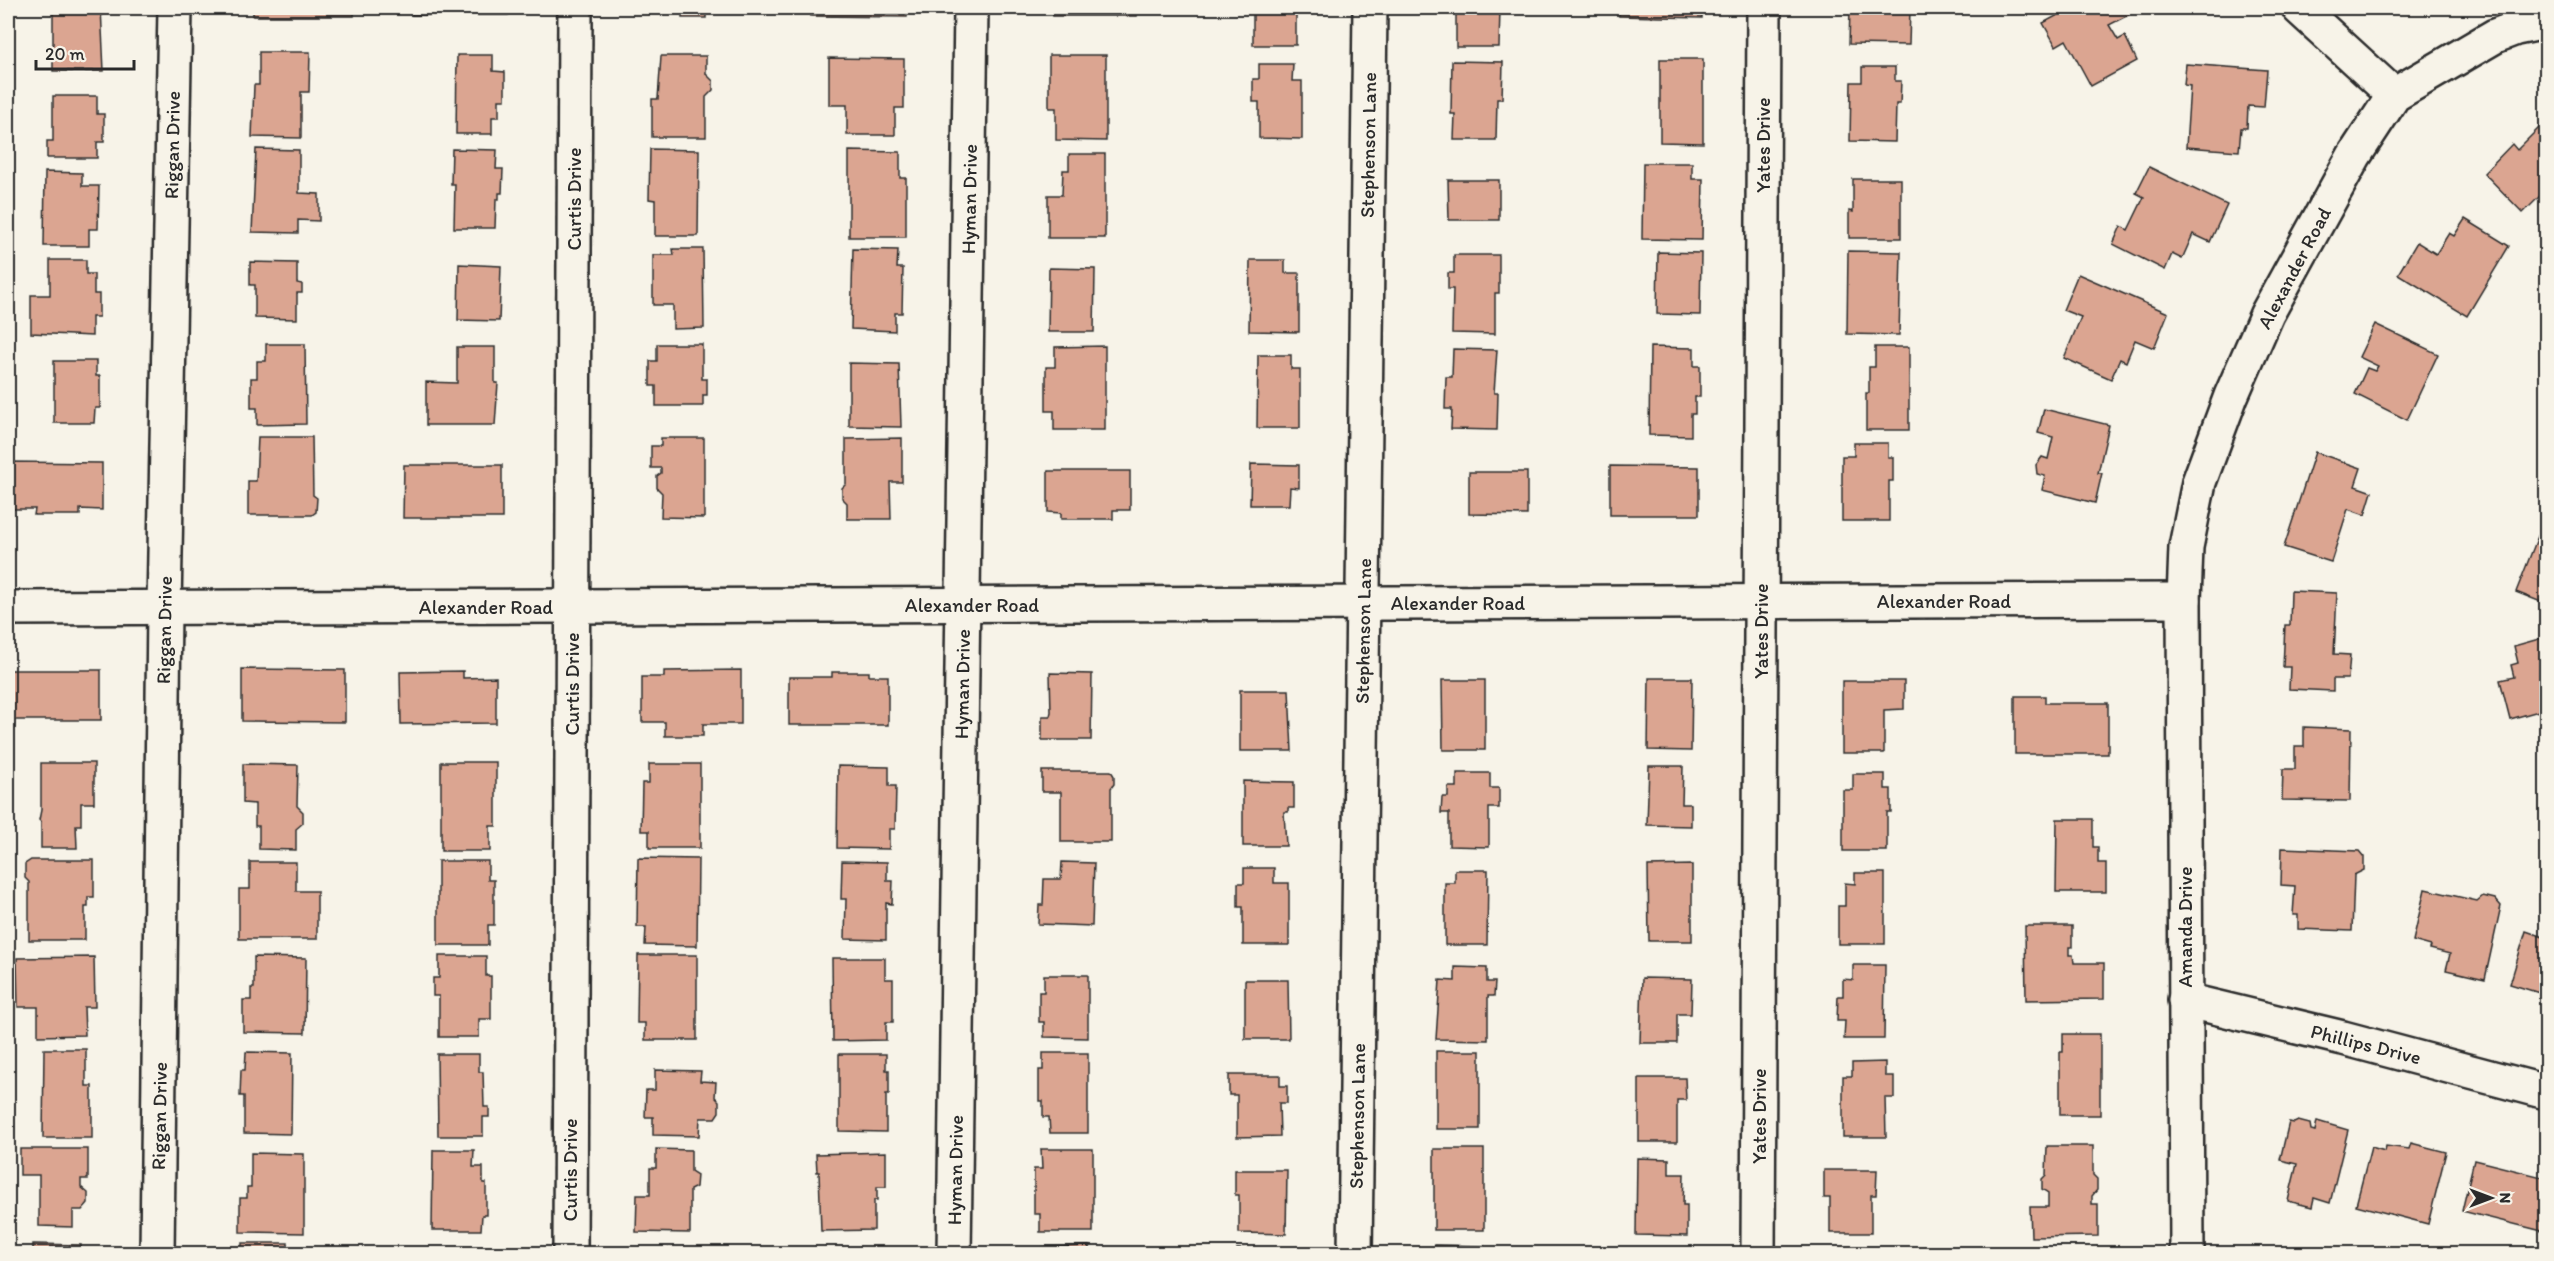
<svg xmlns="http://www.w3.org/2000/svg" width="2554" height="1261" font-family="Itim,sans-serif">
	<rect width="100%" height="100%" fill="#f7f3e8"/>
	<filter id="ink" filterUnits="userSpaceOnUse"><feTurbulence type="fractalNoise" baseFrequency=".0167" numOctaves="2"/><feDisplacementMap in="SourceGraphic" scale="12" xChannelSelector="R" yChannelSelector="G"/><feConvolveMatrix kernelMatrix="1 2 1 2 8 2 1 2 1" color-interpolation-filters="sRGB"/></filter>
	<g filter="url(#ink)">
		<g fill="#dba591" stroke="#2b2b2b" stroke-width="1.5">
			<polygon points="53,8 101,8 104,71 53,71"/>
			<rect x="253" y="8" width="101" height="8"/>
			<rect x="412" y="8" width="96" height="7"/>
			<polygon points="667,8 744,8 744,9 706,9 706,18 682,18 682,9"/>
			<polygon points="811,8 907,8 907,17 811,16"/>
			<rect x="1053" y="8" width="84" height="8"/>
			<polygon points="1253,8 1303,8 1303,10 1296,10 1296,45 1253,45"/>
			<polygon points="1456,8 1500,8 1499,47 1456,47"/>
			<polygon points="1620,8 1702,8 1702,18 1619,16"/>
			<polygon points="1850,8 1910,8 1909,45 1849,44"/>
			<polygon points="2071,8 2131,8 2134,12 2109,25 2118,40 2125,36 2137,61 2091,86 2066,40 2056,46 2043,23"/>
			<polygon points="259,52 310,52 309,92 301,92 301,138 252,137 254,85 259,85"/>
			<polygon points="457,55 493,55 493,71 505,72 505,100 499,100 499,117 492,117 492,134 456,134"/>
			<polygon points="1049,55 1106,55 1106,141 1056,140 1056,108 1049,108"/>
			<polygon points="661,56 706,56 706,74 713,81 713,90 706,97 706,137 652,137 652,99 658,99"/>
			<polygon points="829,58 904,59 904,108 895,108 895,135 847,135 847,105 829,105"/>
			<polygon points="1660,59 1703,59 1703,143 1660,142"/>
			<polygon points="1452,61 1503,62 1502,99 1497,99 1496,140 1454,140 1455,114 1451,114"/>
			<polygon points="1259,64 1293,64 1292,81 1302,81 1302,139 1259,138 1259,102 1253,102 1253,79 1259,79"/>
			<polygon points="2186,64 2267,70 2264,107 2248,106 2247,128 2241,128 2239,151 2186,147 2190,86 2184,85"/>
			<polygon points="1862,67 1895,67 1895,81 1901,81 1900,104 1896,104 1895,142 1850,141 1851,82 1862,82"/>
			<polygon points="53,96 97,96 97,114 104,114 104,142 97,142 97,158 47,158 47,141 53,141"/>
			<polygon points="2545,122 2546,190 2523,213 2484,173 2512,144 2517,150"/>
			<polygon points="256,149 299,150 299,193 319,194 319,221 298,220 298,233 252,232"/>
			<polygon points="452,149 497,150 496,169 503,169 502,193 499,193 499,199 496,199 495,228 454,228 455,184 451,184"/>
			<polygon points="650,149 699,150 698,236 655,236 655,200 649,199"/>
			<polygon points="849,151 900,152 900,178 906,178 906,237 849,237"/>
			<polygon points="1069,154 1105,154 1105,238 1048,238 1048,195 1062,195 1063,170 1069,170"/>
			<polygon points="1643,163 1692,163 1692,179 1703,179 1702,240 1642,239"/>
			<polygon points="2149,167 2227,205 2210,242 2193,234 2182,259 2172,254 2165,270 2113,244 2121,226 2128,230 2144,197 2136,193"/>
			<polygon points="45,172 82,173 82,186 99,186 98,229 89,229 89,246 44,246"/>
			<polygon points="1853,179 1901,179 1901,238 1849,238 1849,211 1853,212"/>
			<polygon points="1448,180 1499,180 1499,220 1449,220"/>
			<polygon points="2465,219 2509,246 2467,316 2398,274 2417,242 2436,254 2449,233 2454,236"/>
			<polygon points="673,249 703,249 704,328 673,329 673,305 653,305 653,255 674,255"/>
			<polygon points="853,249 898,250 897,268 903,268 902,313 895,313 895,331 851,329"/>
			<polygon points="1848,251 1901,252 1899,335 1847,334"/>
			<polygon points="1658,252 1701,253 1700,315 1657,314"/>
			<polygon points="1454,255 1499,255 1499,293 1495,293 1495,334 1452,333 1453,289 1448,289 1448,273 1454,273"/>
			<polygon points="50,260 86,260 86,274 94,274 94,294 99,294 99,317 92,317 92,336 31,333 31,295 50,295"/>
			<polygon points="1250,260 1285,260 1285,273 1299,273 1299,332 1249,331"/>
			<polygon points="250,262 297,263 297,283 302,284 302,293 297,293 297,319 255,318 255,285 250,285"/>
			<polygon points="459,264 501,266 499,321 458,320"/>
			<polygon points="1049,268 1095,269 1094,332 1048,332"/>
			<polygon points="2078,274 2168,313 2154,348 2135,340 2126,362 2120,359 2111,379 2064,358 2081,317 2063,310"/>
			<polygon points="2375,324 2438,354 2407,420 2355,394 2367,368 2375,371 2378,366 2359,357"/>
			<polygon points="266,344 305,344 306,424 257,425 257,408 251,408 251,378 257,378 257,361 266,361"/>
			<polygon points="657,344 702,344 702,379 707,379 707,395 703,395 703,406 656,406 656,386 650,386 650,361 657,361"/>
			<polygon points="1105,346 1105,430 1054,430 1054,411 1046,411 1046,367 1055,367 1055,347"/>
			<polygon points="457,347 495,347 495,383 498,383 495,425 426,425 426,382 457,383"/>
			<polygon points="1650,347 1694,348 1694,366 1700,366 1700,397 1695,397 1695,414 1691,414 1691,436 1649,435"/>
			<polygon points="1875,347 1909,347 1909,430 1866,430 1866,393 1869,393 1869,367 1875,367"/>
			<polygon points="1453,349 1497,350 1494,393 1498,393 1497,430 1451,429 1452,409 1445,409 1446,377 1452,377"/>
			<polygon points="1258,355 1291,355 1291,369 1300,369 1300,428 1257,428"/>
			<polygon points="54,361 96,361 96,376 100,376 100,408 95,408 94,423 54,423"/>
			<polygon points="849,363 899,364 901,427 849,426"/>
			<polygon points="2044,409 2109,425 2098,473 2102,473 2095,503 2042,490 2045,476 2037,474 2036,465 2042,457 2048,459 2053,437 2038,433"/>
			<polygon points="258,437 312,437 313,495 317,498 316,512 312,515 248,515 248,481 256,481"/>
			<polygon points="661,438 704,438 704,518 661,517 662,493 657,488 657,476 661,473 661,468 651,468 651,446 661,446"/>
			<polygon points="902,438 902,482 890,482 891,519 847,519 847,503 842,498 842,488 846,484 846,439"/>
			<polygon points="1854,443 1888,443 1888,457 1893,457 1893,481 1889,481 1889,521 1842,521 1842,456 1854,456"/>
			<polygon points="2315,452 2361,468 2355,486 2372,492 2365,515 2348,509 2331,562 2284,547"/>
			<polygon points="8,462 102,463 102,510 80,509 80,515 34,515 35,509 8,509"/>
			<polygon points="1251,464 1299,465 1299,488 1290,487 1289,505 1250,505"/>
			<polygon points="404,465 502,465 502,518 403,518"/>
			<polygon points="1610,466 1699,467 1699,515 1610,515"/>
			<polygon points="1048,471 1130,471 1130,510 1113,510 1113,519 1061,519 1061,513 1048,512"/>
			<polygon points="1469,472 1527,472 1527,515 1469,514"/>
			<polygon points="2546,516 2546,604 2516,592"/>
			<polygon points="2291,591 2337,593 2334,654 2350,655 2348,679 2333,679 2333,691 2289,689 2290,667 2283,667 2285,625 2290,625"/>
			<polygon points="2546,637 2546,709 2510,719 2500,680 2514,677 2511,665 2518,663 2514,646"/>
			<polygon points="242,669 345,670 345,722 242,721"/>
			<rect x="8" y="670" width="93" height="50"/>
			<polygon points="741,670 741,724 703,724 703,736 665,736 665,722 642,722 642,677 664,677 664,671"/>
			<polygon points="463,671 463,678 496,677 496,723 401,724 400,672"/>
			<polygon points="832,672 869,672 869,676 888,676 888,725 789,725 789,677 832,677"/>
			<polygon points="1050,673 1092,674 1091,740 1042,740 1042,716 1050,716 1051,712"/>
			<polygon points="1649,678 1692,678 1691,751 1648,750"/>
			<polygon points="1442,680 1485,680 1485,750 1443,750"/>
			<polygon points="1842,681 1904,681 1904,709 1884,710 1884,753 1842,753"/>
			<polygon points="1240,690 1289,690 1292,751 1240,751"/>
			<polygon points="2015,696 2045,696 2045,703 2108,703 2108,754 2015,754"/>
			<polygon points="2304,727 2351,729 2350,801 2282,800 2283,769 2295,769 2295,747 2304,747"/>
			<polygon points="441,762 496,762 496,826 490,826 490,851 441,851"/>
			<polygon points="41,763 94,763 94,803 81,803 81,825 76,825 77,848 41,848 41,822 39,820 41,810"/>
			<polygon points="243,764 298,765 297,806 303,812 303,823 296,829 296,850 259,849 259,826 255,826 255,804 243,803"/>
			<polygon points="649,764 700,764 700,848 649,848 649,831 641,831 642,783 649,783"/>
			<polygon points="838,766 889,767 889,786 896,786 895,829 889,829 889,849 837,848"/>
			<polygon points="1649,766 1683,766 1682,804 1691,804 1691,826 1647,825"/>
			<polygon points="1042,771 1111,771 1114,776 1114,784 1111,788 1111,842 1061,842 1061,792 1042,792"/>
			<polygon points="1457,773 1490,773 1490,788 1499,788 1499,808 1489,808 1489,847 1449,846 1449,813 1441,813 1442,797 1448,797 1448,787 1457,787"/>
			<polygon points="1853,774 1885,774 1885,789 1891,789 1891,812 1887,812 1887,851 1843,851 1843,790 1853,790"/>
			<polygon points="1243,781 1294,782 1294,808 1288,808 1288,812 1284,812 1286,846 1243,846"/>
			<polygon points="2057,819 2093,819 2093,847 2098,847 2098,863 2106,863 2106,892 2056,892"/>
			<polygon points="2282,848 2359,851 2364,857 2364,870 2354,875 2352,931 2298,929 2298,915 2293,915 2295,886 2281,885"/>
			<polygon points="638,858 698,859 697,946 645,945 646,927 637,927"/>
			<polygon points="31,860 94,860 94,897 88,897 88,907 85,907 85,940 29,940 29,882 25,878 25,864"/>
			<polygon points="438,861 488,861 488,880 494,880 494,925 488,925 488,945 438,945"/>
			<polygon points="842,861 887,862 887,881 893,881 892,904 886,903 886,940 845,939 846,899 841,899"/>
			<polygon points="250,862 296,862 296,891 317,891 317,939 239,939 239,889 250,889"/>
			<polygon points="1062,862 1094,863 1092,926 1038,924 1039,905 1043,905 1044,879 1061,879"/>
			<polygon points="1692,865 1692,941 1649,941 1648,866"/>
			<polygon points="1244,868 1274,868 1274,883 1289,883 1289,945 1243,945 1243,907 1238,907 1238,883 1244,883"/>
			<polygon points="1455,870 1488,870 1487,945 1445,945 1445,883 1455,883"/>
			<polygon points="1855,873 1885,873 1885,944 1838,944 1838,906 1845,906 1845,883 1855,884"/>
			<polygon points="2425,889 2477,901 2483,896 2495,899 2501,906 2485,979 2446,970 2450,954 2430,949 2431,946 2413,941"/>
			<polygon points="2025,926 2072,926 2072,947 2069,947 2069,955 2073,955 2074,963 2104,963 2104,999 2026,1000"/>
			<polygon points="2526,931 2546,938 2546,995 2510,984"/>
			<polygon points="638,955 697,955 697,1040 645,1040 645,1023 637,1023"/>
			<polygon points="439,956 486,956 486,976 491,976 491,1019 479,1019 479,1037 439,1037 439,996 433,996 433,978 439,978"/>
			<polygon points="94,957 95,1007 84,1007 85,1035 38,1036 38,1007 18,1007 17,958"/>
			<polygon points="254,957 306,958 305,1033 243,1032 243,1000 251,1000 251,988 254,988"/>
			<polygon points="832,958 885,958 885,979 893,979 893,1022 886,1022 886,1040 833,1041"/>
			<polygon points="1853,965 1885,965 1884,1039 1844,1039 1845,1021 1837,1021 1838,996 1843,996 1843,979 1853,980"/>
			<polygon points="1455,967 1487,968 1487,982 1495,982 1494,996 1488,996 1488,1040 1436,1039 1440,980 1455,981"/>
			<polygon points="1044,975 1088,975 1088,1038 1044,1037 1044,1022 1039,1022 1039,992 1044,992"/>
			<polygon points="1642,978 1692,979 1691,1014 1677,1014 1677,1043 1640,1043"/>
			<polygon points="1245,980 1288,980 1289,1039 1245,1039"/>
			<polygon points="2063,1034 2100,1034 2100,1115 2060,1115 2060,1052 2063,1052"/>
			<polygon points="44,1049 86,1049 86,1086 92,1086 92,1138 43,1138"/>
			<rect x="1436" y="1051" width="44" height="78"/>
			<polygon points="246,1052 292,1053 291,1134 244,1133 244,1096 240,1096 241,1070 245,1070"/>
			<polygon points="1043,1053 1088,1053 1088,1133 1050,1133 1049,1117 1043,1117 1043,1101 1039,1101 1039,1070 1043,1070"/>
			<polygon points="437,1054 479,1054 479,1072 483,1072 484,1107 489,1107 489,1117 483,1117 483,1136 438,1136"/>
			<polygon points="839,1054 886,1054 886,1070 889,1070 889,1094 886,1094 886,1132 839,1131"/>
			<polygon points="1885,1062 1885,1076 1894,1076 1894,1098 1885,1098 1886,1137 1843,1137 1843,1076 1852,1076 1852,1063"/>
			<polygon points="655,1070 701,1071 700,1081 716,1082 715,1097 719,1101 719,1112 715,1118 700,1118 699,1136 653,1135 653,1117 645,1117 646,1090 655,1090"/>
			<polygon points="1229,1075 1280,1075 1280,1086 1287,1086 1287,1103 1279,1103 1280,1136 1237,1137 1237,1095 1229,1095"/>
			<polygon points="1639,1078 1685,1078 1686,1100 1677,1100 1677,1142 1639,1142"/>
			<polygon points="2298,1121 2310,1124 2311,1130 2315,1131 2317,1121 2348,1130 2330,1203 2314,1198 2312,1207 2288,1201 2297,1164 2280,1160 2289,1122 2294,1123"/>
			<polygon points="2411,1143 2446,1152 2428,1224 2356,1205 2371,1147 2385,1151 2386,1146 2409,1149"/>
			<polygon points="2047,1146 2093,1146 2093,1175 2097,1179 2097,1190 2092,1196 2092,1204 2098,1204 2098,1236 2031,1237 2030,1207 2048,1207 2048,1193 2042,1189 2042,1179 2046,1175"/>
			<polygon points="20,1149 88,1149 88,1179 81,1179 81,1187 88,1193 88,1203 82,1210 73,1210 73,1227 39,1226 39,1175 20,1175"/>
			<polygon points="656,1149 691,1150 691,1171 697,1175 696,1187 690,1190 690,1233 636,1232 637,1195 650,1195 650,1168 656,1168"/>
			<polygon points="1041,1149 1093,1149 1093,1232 1040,1232 1040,1214 1034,1214 1034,1169 1042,1169"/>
			<rect x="1434" y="1149" width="50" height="81"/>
			<polygon points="433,1150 474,1150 473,1167 483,1167 483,1183 486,1183 486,1215 482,1215 481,1230 432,1230"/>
			<polygon points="886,1152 886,1187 877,1187 877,1200 874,1200 874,1230 821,1231 819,1172 817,1172 816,1154"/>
			<polygon points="251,1153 304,1154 304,1233 240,1232 240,1198 247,1198 247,1187 251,1187"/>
			<polygon points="1637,1158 1669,1159 1669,1174 1684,1174 1683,1205 1687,1205 1687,1236 1636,1235"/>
			<polygon points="2474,1160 2546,1178 2546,1232 2462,1211"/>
			<polygon points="1235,1170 1287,1170 1286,1234 1239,1233 1239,1195 1235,1195"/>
			<polygon points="1824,1170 1877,1170 1876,1195 1871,1195 1871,1233 1830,1233 1830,1198 1824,1198"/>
			<rect x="242" y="1243" width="46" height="11"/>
			<polygon points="33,1244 81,1245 81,1254 33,1254"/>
			<polygon points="1435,1245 1484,1246 1484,1254 1435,1254"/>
			<polygon points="1089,1246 1089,1254 1043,1254 1043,1247"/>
			<rect x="416" y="1249" width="70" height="5"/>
			<polygon points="646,1249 684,1249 684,1254 645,1254"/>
			<polygon points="1237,1249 1278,1250 1278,1254 1237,1254"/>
			<rect x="837" y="1250" width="36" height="4"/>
		</g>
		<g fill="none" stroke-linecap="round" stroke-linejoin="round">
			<defs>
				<g id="street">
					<polyline points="2299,8 2394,95"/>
					<polyline points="8,608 2184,600"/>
					<polyline points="2185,1000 2343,1038 2546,1092"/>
					<polyline points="157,1254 164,608 175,8"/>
					<polyline points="570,1254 575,8"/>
					<polyline points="954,1254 971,8"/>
					<polyline points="1355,1254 1370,8"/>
					<polyline points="1758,1254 1764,8"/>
					<polyline points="2187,1254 2184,600 2186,547 2199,482 2231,396 2267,314 2354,156 2394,95 2495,36 2516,28 2546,22"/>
				</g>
			</defs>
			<use href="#street" stroke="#2b2b2b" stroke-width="38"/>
			<use href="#street" stroke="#f7f3e8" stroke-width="33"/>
		</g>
	</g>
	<g text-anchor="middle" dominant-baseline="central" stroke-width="6" stroke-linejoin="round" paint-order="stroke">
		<g font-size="20" fill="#2b2b2b" stroke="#f7f3e8">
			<text transform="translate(172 145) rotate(-89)">Riggan Drive</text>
			<text transform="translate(1368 145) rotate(-89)">Stephenson Lane</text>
			<text transform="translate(1763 145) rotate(-90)">Yates Drive</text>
			<text transform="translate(574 199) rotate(-90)">Curtis Drive</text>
			<text transform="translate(969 199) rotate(-89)">Hyman Drive</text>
			<text transform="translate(2294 268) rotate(-62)">Alexander Road</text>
			<text x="1944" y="601">Alexander Road</text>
			<text x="1458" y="603">Alexander Road</text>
			<text x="972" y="605">Alexander Road</text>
			<text x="486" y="607">Alexander Road</text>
			<text transform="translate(164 630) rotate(-89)">Riggan Drive</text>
			<text transform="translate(1363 631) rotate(-89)">Stephenson Lane</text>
			<text transform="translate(1761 631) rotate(-90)">Yates Drive</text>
			<text transform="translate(572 684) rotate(-90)">Curtis Drive</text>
			<text transform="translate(962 684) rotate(-89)">Hyman Drive</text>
			<text transform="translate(2185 927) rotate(-90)">Amanda Drive</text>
			<text transform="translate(2366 1044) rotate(14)">Phillips Drive</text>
			<text transform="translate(159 1116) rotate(-89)">Riggan Drive</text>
			<text transform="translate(1357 1116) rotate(-89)">Stephenson Lane</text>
			<text transform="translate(1759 1116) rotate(-90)">Yates Drive</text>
			<text transform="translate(570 1170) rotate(-90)">Curtis Drive</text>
			<text transform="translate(955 1170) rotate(-89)">Hyman Drive</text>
		</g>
	</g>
	<rect width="2554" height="1261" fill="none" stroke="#f7f3e8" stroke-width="30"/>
	<rect x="15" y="15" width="2524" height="1231" fill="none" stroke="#2b2b2b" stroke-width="2" filter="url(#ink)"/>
	<g transform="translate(2491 1198) rotate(90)" stroke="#f7f3e8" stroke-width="4.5" paint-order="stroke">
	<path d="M0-4.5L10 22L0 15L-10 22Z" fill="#2b2b2b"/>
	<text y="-9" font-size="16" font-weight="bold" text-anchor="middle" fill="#2b2b2b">N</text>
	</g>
	<path d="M36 60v9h98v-9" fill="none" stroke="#2b2b2b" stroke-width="3"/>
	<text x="45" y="60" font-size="18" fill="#2b2b2b" stroke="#f7f3e8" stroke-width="4.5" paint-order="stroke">20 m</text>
</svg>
